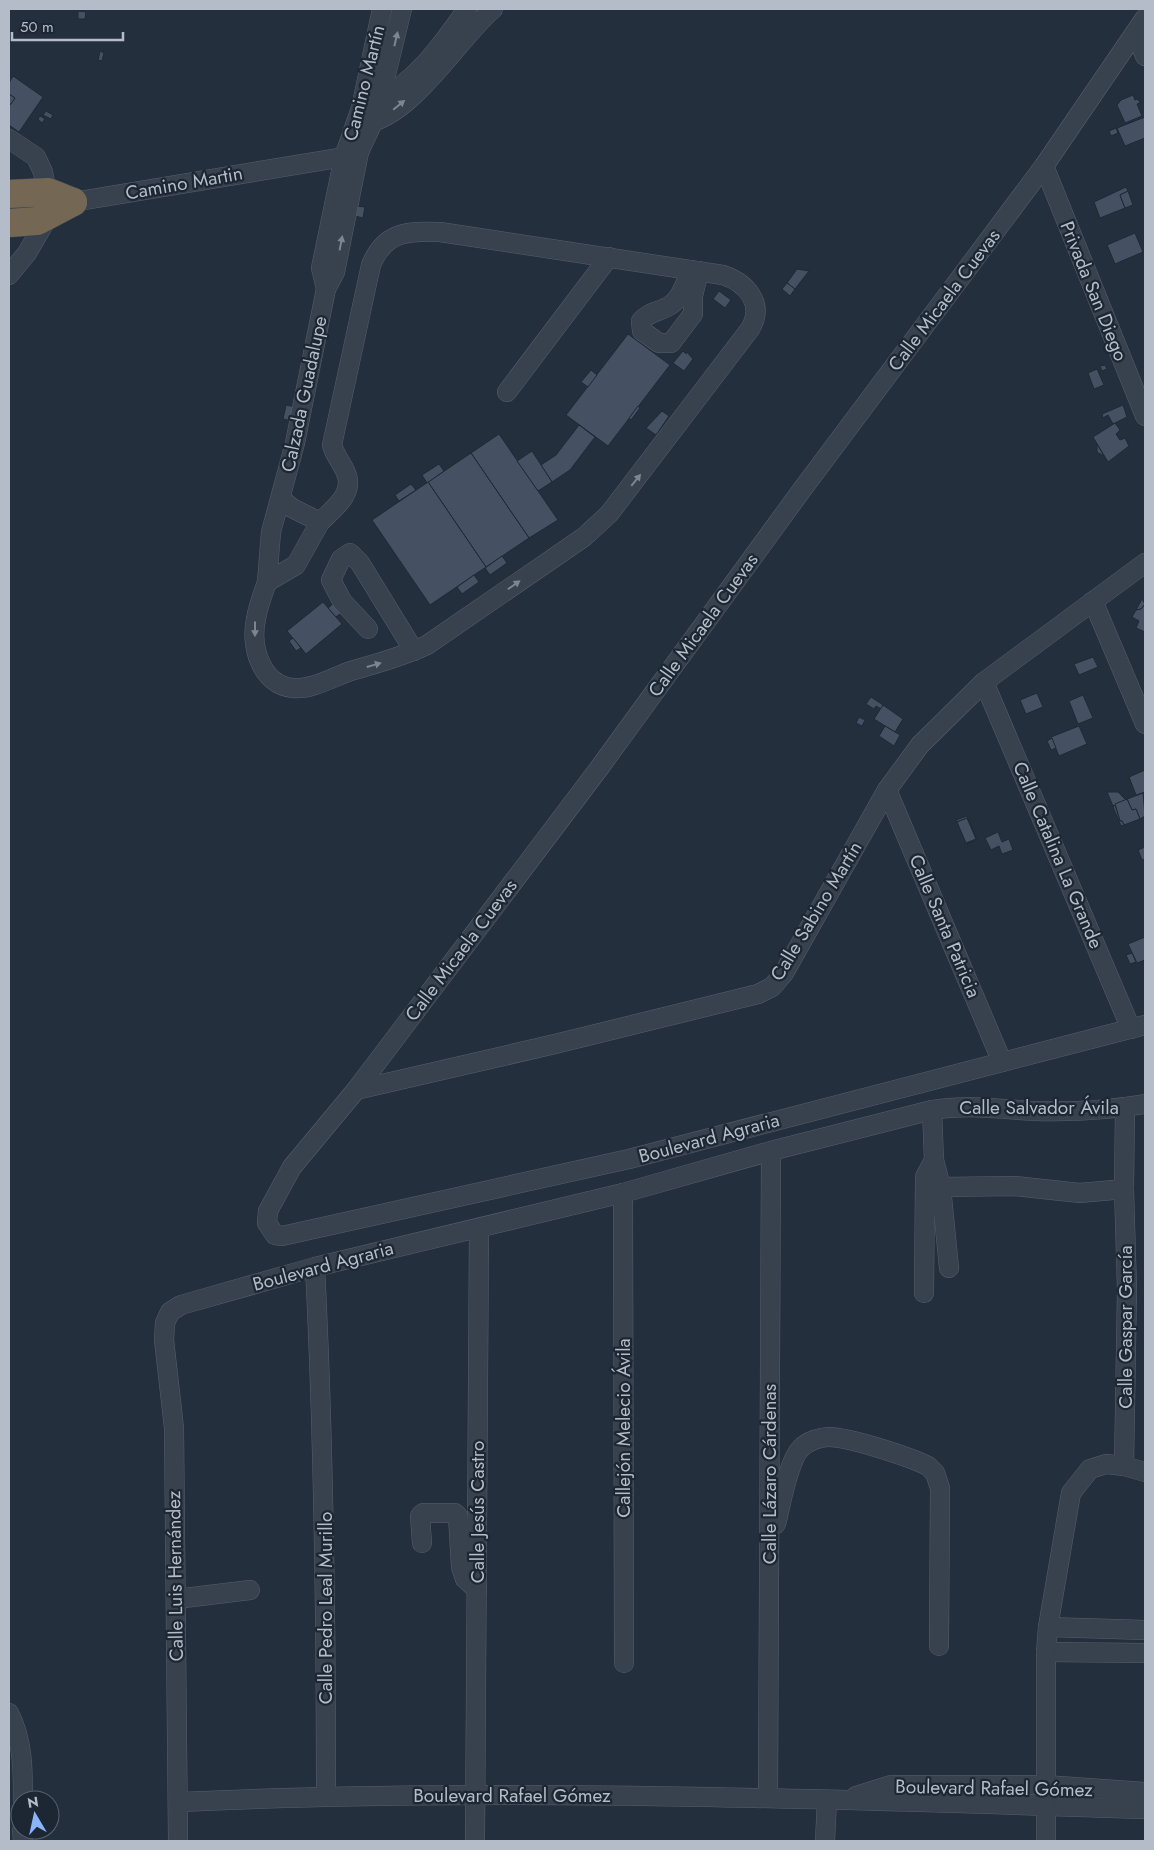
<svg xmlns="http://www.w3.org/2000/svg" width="1154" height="1850" font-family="Jost,sans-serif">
	<rect width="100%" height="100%" fill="#242f3e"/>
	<g fill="#455162" stroke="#1f2835">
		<polygon points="78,11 86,12 85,19 78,19"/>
		<polygon points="100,51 104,53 102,61 98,60"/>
		<polygon points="13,76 43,97 19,132 9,125 9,104 10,105 15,98 9,94 9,83"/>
		<polygon points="9,94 15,98 10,105 9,104"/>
		<polygon points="1133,95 1135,100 1138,99 1140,103 1137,104 1142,116 1125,123 1117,105 1121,100"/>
		<polygon points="46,111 53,115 51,119 43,115"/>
		<polygon points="40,116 45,119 42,123 38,119"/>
		<polygon points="1145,117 1145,138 1125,146 1117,128"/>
		<polygon points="1116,128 1118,133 1111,136 1109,131"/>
		<polygon points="1126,187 1128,191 1120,195 1125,208 1100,218 1094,202"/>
		<polygon points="1128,191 1133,205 1125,208 1120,195"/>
		<polygon points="357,206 365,207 363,218 355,216"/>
		<polygon points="1135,233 1143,252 1115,264 1107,245"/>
		<polygon points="797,269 809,271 795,289 787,283"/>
		<polygon points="787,283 795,289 790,296 782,289"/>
		<polygon points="719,291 731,300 725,308 713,299"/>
		<polygon points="628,334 670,365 608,446 566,415"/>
		<polygon points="683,351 686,354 687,352 693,359 684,371 673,363"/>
		<polygon points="1105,365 1107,369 1102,371 1100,366"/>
		<polygon points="1097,369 1104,385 1094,389 1088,373"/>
		<polygon points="591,370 597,375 588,387 581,382"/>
		<polygon points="286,405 295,407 292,421 283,419"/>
		<polygon points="1123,405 1127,417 1113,424 1108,415 1103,418 1102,414"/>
		<polygon points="638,406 640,408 631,420 629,418"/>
		<polygon points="662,411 669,416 656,435 646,428"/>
		<polygon points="1115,423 1120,430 1116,434 1120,440 1125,438 1129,446 1108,462 1093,437"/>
		<polygon points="579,425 595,437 570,470 552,482 541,465 556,455"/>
		<polygon points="499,434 558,520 529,538 471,453"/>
		<polygon points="1097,444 1104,456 1097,452"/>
		<polygon points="532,451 552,482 538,491 517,461"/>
		<polygon points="471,453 529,538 486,567 428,482"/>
		<polygon points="439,464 444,471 427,483 422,475"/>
		<polygon points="428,482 486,567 430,605 372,520"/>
		<polygon points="411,484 416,490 399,501 395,495"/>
		<polygon points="502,556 507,563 490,575 485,568"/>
		<polygon points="474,575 479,582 462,594 457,587"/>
		<polygon points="1142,599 1145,604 1141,609 1136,610"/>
		<polygon points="323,602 342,624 306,654 287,631"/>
		<polygon points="334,603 342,612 336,617 328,608"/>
		<polygon points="1145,604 1145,632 1136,628 1139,621 1132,617 1136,610 1141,609"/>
		<polygon points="293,638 301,648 296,651 289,641"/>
		<polygon points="1093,657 1098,667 1079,675 1074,664"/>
		<polygon points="1037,693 1043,707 1026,714 1020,700"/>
		<polygon points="1083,695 1093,718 1078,724 1069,701"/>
		<polygon points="871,697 883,705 881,709 876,706 874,709 866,704"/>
		<polygon points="883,705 903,719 895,732 874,719"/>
		<polygon points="859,717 865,720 862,726 856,723"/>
		<polygon points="885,726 900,735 894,746 879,736"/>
		<polygon points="1079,726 1087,744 1059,756 1051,737"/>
		<polygon points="1052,738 1056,748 1051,750 1047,741"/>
		<polygon points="1145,770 1145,792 1136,795 1129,777"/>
		<polygon points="1107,792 1118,792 1126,800 1113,806"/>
		<polygon points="1143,793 1145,816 1140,819 1136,809 1132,810 1127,799"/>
		<polygon points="1127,799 1132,810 1136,809 1140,819 1124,825 1122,821 1120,821 1115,804"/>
		<polygon points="1115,805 1120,821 1122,821 1124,825 1121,826 1113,807"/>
		<polygon points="967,816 977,840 967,844 976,839 967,818 957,822 956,820"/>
		<polygon points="967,818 976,839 966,843 957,822"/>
		<polygon points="998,832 1002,842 1009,839 1013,850 1002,854 999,846 991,850 985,838"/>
		<polygon points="1145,847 1145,859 1142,860 1138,850"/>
		<polygon points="1145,937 1145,960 1137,963 1128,944"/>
		<polygon points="1132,953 1136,962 1130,964 1126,955"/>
	</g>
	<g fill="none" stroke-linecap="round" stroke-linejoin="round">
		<defs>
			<g id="minor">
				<polyline points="1145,18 1044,166 801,491 600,767 356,1090 292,1167 268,1211 267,1223 275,1235 282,1236 629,1159 1145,1025"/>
				<polyline points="1136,33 1145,56"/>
				<path d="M376 101C416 83 443 43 467 9"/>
				<path d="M367 123C413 115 459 38 493 9"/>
				<polyline points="9,139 36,157 43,172 49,205 48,217 27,253 9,275"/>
				<polyline points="1044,166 1145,416"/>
				<polyline points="9,210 73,202 344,157 359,152"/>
				<path d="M691 270C686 281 682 297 672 304 662 312 649 311 641 321L642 331 659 343H671L693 314V296L699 271"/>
				<polyline points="326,289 321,268 344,157 361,108 382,9"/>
				<polyline points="507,392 609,257"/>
				<polyline points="320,522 296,565 267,582 271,532 295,443 326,289 335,272 359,152 373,122 380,99 402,9"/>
				<path d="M267 582C263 594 258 606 256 619 250 646 261 685 293 688 312 690 333 677 351 671 378 663 402 657 427 645L584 537 609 514 750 329C765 304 747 283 723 275L440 232C408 231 385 231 371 265L332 445C335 456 342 463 346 473 355 494 333 509 320 522L292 508 281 499"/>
				<polyline points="1093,601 1145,724"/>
				<polyline points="368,629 342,601 331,580 341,559 350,553 360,563 414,651"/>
				<polyline points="984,682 1131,1029"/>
				<polyline points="887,790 1002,1062"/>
				<polyline points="356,1090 555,1044 758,994 772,987 784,973 887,790 920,745 984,682 1145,563"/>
				<polyline points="932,1110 934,1160 941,1187 949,1268"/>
				<polyline points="941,1187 1015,1186 1080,1193 1124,1189"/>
				<polyline points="623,1193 624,1663"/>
				<path d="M315 1267C324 1443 326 1619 326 1795"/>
				<polyline points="924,1293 925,1177 934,1160"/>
				<polyline points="1124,1466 1127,1289 1124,1189 1125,1107"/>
				<path d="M776 1524C781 1505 788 1461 801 1448 808 1441 820 1437 829 1437 849 1437 910 1457 928 1466L935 1473 940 1488 939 1646"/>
				<polyline points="422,1543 420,1516 423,1513 455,1513 458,1516 461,1567 465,1579 477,1590"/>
				<polyline points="176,1599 250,1590"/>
				<polyline points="1048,1627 1145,1630"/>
				<polyline points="1046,1652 1145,1653"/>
				<path d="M9 1713C23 1740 23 1770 23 1800"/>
				<polyline points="768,1796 771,1151"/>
				<polyline points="856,1796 891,1785 1045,1785 1145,1792"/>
				<path d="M179 1802C501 1787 823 1799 1145 1809"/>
				<polyline points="22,1830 23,1841"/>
				<path d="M178 1841 174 1428 164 1340 165 1323 170 1312 181 1305 315 1267 623 1193 771 1151 932 1110C966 1104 1001 1109 1035 1111 1071 1112 1110 1110 1145 1104"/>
				<polyline points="475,1841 479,1229"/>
				<polyline points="825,1841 827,1800"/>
				<polyline points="1046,1841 1046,1652 1048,1627 1071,1493 1090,1469 1106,1464 1124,1466 1145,1472"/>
			</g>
			<g id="highway">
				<polyline points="9,194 48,192 73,202"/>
				<polyline points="9,223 37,221 73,202"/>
			</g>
		</defs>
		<use href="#minor" stroke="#565f6c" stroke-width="20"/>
		<use href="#highway" stroke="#434c59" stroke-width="29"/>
		<use href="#minor" stroke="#38414e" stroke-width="19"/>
		<use href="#highway" stroke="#746855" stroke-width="28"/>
	</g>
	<defs><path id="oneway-solid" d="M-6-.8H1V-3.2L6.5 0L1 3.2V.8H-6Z" transform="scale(1.25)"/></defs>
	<g fill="#7c8592">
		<use href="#oneway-solid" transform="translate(396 39) rotate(-77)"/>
		<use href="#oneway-solid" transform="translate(399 105) rotate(-39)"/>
		<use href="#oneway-solid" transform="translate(341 243) rotate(-79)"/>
		<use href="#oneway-solid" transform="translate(636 480) rotate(-51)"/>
		<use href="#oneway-solid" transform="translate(514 585) rotate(-35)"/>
		<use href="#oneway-solid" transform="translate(255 629) rotate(90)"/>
		<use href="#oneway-solid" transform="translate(374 665) rotate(-16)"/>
	</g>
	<g text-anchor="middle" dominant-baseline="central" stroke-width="4.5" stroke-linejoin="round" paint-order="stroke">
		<g font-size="19" fill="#b4bcc9" stroke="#1d2633">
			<text transform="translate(364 83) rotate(-76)">Camino Martín</text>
			<text transform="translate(184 183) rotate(-10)">Camino Martin</text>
			<text transform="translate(1094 291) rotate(68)">Privada San Diego</text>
			<text transform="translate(944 300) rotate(-53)">Calle Micaela Cuevas</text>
			<text transform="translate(304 394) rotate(-78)">Calzada Guadalupe</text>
			<text transform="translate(703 625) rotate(-54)">Calle Micaela Cuevas</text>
			<text transform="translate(1058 855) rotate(67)">Calle Catalina La Grande</text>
			<text transform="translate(816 911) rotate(-59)">Calle Sabino Martín</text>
			<text transform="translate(945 926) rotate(67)">Calle Santa Patricia</text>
			<text transform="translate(461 950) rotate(-53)">Calle Micaela Cuevas</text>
			<text x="1039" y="1107">Calle Salvador Ávila</text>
			<text transform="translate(709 1138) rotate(-15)">Boulevard Agraria</text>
			<text transform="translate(323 1266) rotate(-15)">Boulevard Agraria</text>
			<text transform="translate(1125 1327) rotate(-90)">Calle Gaspar García</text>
			<text transform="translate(623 1428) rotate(-90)">Callejón Melecio Ávila</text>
			<text transform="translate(769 1474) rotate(-90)">Calle Lázaro Cárdenas</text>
			<text transform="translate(477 1512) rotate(-90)">Calle Jesús Castro</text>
			<text transform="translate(175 1576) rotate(-91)">Calle Luis Hernández</text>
			<text transform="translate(325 1608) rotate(-90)">Calle Pedro Leal Murillo</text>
			<text transform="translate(994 1788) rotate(1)">Boulevard Rafael Gómez</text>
			<text x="512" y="1795">Boulevard Rafael Gómez</text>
		</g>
	</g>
	<rect width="1154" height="1850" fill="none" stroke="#b4bcc9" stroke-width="20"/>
	<g transform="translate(35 1815) rotate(351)"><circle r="24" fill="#1d2633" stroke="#59626f"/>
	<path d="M0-4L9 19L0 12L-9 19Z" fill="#8ab4f8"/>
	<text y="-8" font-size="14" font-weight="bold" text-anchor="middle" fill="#b4bcc9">N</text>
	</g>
	<path d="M12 32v8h111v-8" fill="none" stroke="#b4bcc9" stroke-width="2.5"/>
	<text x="20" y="32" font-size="15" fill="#b4bcc9" stroke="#1d2633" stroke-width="4" paint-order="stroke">50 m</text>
</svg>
